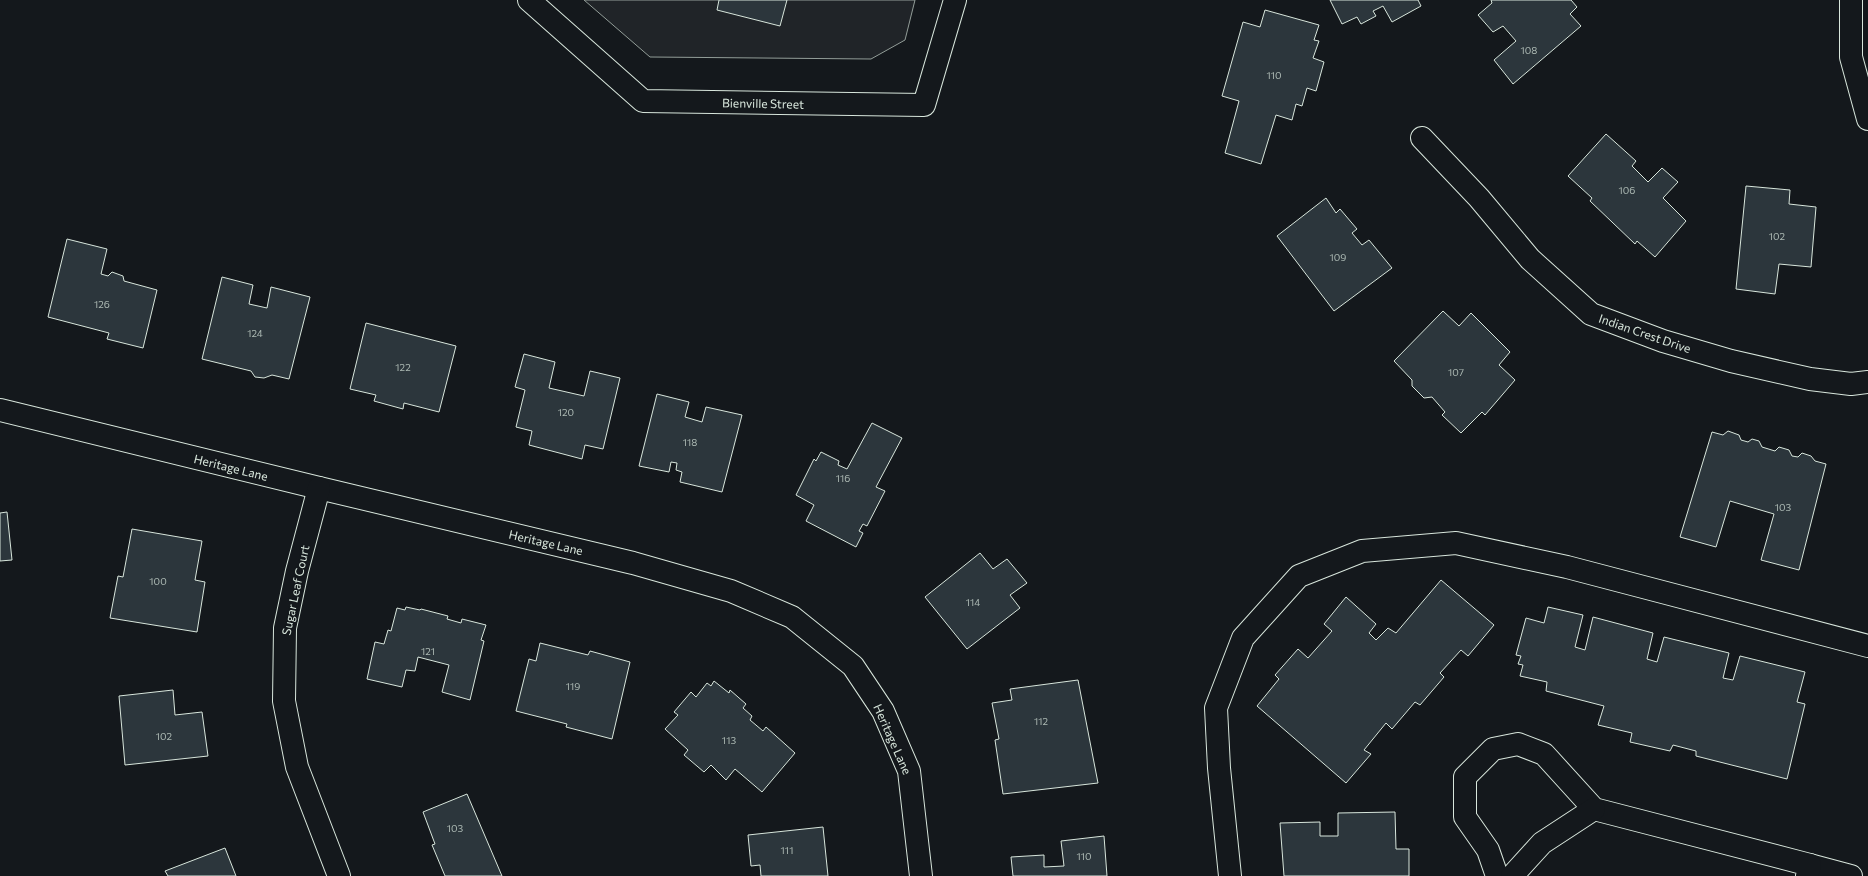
<svg xmlns="http://www.w3.org/2000/svg" width="1868" height="876" font-family="Commissioner,sans-serif">
	<rect width="100%" height="100%" fill="#14181c"/>
	<polygon fill="#202428" stroke="#939e99" points="584,0 915,0 905,40 871,59 650,57"/>
	<g fill="#2c363c" stroke="#d8e6dc">
		<polygon points="719,0 787,0 780,26 717,10"/>
		<polygon points="1330,0 1418,0 1421,6 1392,22 1383,6 1373,11 1376,16 1361,24 1357,17 1342,24"/>
		<polygon points="1491,0 1571,0 1577,7 1570,14 1581,26 1513,84 1494,60 1516,41 1503,26 1493,32 1478,15 1492,3"/>
		<polygon points="1265,10 1319,25 1314,40 1319,41 1313,58 1324,62 1316,91 1307,88 1302,106 1296,104 1292,120 1276,115 1261,164 1225,153 1239,101 1222,96 1243,22 1260,27"/>
		<polygon points="1606,134 1636,161 1632,166 1648,182 1662,168 1678,182 1663,198 1686,221 1655,257 1637,241 1635,244 1590,201 1592,198 1568,176"/>
		<polygon points="1746,186 1790,190 1789,204 1816,207 1811,267 1779,264 1775,294 1736,289"/>
		<polygon points="1326,198 1336,213 1340,209 1357,229 1352,233 1362,245 1369,240 1392,268 1334,311 1277,236"/>
		<polygon points="67,239 107,249 101,274 108,276 112,272 123,276 124,281 157,290 143,348 107,339 109,333 48,317"/>
		<polygon points="222,277 253,285 249,304 267,308 271,287 310,297 289,379 272,375 264,378 255,377 251,371 202,359"/>
		<polygon points="1443,311 1459,326 1471,313 1510,352 1499,365 1515,380 1485,415 1482,412 1461,433 1442,415 1445,412 1432,397 1424,398 1412,386 1412,380 1394,361"/>
		<polygon points="366,323 456,346 439,412 404,403 403,409 374,401 376,395 350,389"/>
		<polygon points="524,354 555,362 549,388 584,396 590,371 620,378 603,449 585,445 582,459 529,445 532,431 516,427 525,390 515,387"/>
		<polygon points="657,394 689,402 685,417 702,422 706,407 742,415 722,492 680,482 682,472 676,470 677,463 671,462 669,472 639,466"/>
		<polygon points="872,423 902,438 876,487 885,491 867,526 863,524 859,531 863,533 856,547 806,521 814,505 796,495 814,459 816,461 821,452 839,461 838,465 847,469"/>
		<polygon points="1728,431 1739,435 1741,440 1748,442 1752,439 1759,441 1762,447 1775,451 1779,447 1789,450 1792,456 1798,457 1802,453 1811,456 1815,461 1826,464 1799,570 1761,560 1774,514 1730,501 1716,547 1680,537 1712,432 1723,435"/>
		<polygon points="7,512 12,560 0,561 0,513"/>
		<polygon points="132,529 202,541 195,580 205,582 197,632 110,618 118,576 123,577"/>
		<polygon points="980,553 993,569 1007,559 1027,583 1010,595 1020,608 967,649 925,597"/>
		<polygon points="1441,580 1494,625 1468,656 1461,650 1440,673 1444,677 1420,705 1415,702 1392,729 1386,723 1364,750 1371,754 1346,783 1257,706 1279,679 1275,675 1298,649 1308,658 1332,631 1324,624 1346,597 1376,624 1369,633 1376,640 1388,628 1396,633"/>
		<polygon points="406,607 420,610 421,609 448,616 447,619 461,623 462,619 486,625 481,640 484,641 470,700 442,692 449,665 418,657 415,671 406,670 402,687 367,679 375,642 384,644 388,630 391,631 397,608 405,610"/>
		<polygon points="1548,607 1583,615 1575,647 1585,650 1593,617 1653,633 1647,659 1657,662 1664,637 1729,653 1723,678 1733,680 1740,656 1805,672 1797,702 1805,704 1787,779 1696,756 1696,751 1673,745 1670,751 1630,742 1632,733 1598,725 1604,706 1546,691 1547,682 1520,676 1523,665 1518,664 1521,656 1516,655 1526,618 1544,623"/>
		<polygon points="540,643 588,655 590,651 630,662 612,739 566,727 567,724 516,711 529,659 536,661"/>
		<polygon points="1078,680 1098,783 1003,794 995,740 999,739 992,703 1012,700 1010,689"/>
		<polygon points="714,681 729,693 730,690 746,704 743,708 752,716 750,720 763,731 766,727 795,753 762,792 735,769 726,780 711,765 704,772 684,755 688,750 665,729 678,715 674,712 691,692 696,697 707,683 711,686"/>
		<polygon points="173,690 175,715 202,712 208,756 125,765 119,696"/>
		<polygon points="467,794 502,876 445,876 432,845 435,844 423,812"/>
		<polygon points="1395,812 1396,849 1409,849 1409,876 1284,876 1280,823 1320,822 1320,836 1338,836 1338,813"/>
		<polygon points="823,827 828,876 761,876 760,865 751,866 748,835"/>
		<polygon points="1104,836 1107,876 1013,876 1011,857 1044,855 1044,867 1064,866 1061,841"/>
		<polygon points="225,848 236,876 168,876 165,871"/>
	</g>
	<g fill="none" stroke-linecap="round" stroke-linejoin="round">
		<defs>
			<g id="minor">
				<polyline points="529,0 643,101 924,105 955,0"/>
				<polyline points="1851,0 1851,57 1868,119"/>
				<polyline points="1422,138 1479,198 1530,259 1591,314 1663,341 1731,361 1810,379 1851,384 1868,382"/>
				<polyline points="0,410 319,488 633,563 731,591 792,617 853,666 883,711 909,771 921,876"/>
				<polyline points="319,488 297,571 285,628 284,701 297,767 339,876"/>
				<polyline points="1810,865 1851,876"/>
				<polyline points="1230,876 1219,768 1216,708 1243,638 1299,576 1362,551 1456,543 1567,567 1868,646"/>
				<polyline points="1497,876 1488,850 1465,817 1465,777 1493,749 1518,744 1544,754 1594,809 1810,865 1807,876"/>
				<polyline points="1512,876 1542,843 1594,809"/>
			</g>
		</defs>
		<use href="#minor" stroke="#d8e6dc" stroke-width="24"/>
		<use href="#minor" stroke="#14181c" stroke-width="22"/>
	</g>
	<g text-anchor="middle" dominant-baseline="central" stroke-width="3" stroke-linejoin="round" paint-order="stroke">
		<g font-size="10" fill="#adbab4">
			<text x="1529" y="50">108</text>
			<text x="1274" y="75">110</text>
			<text x="1627" y="190">106</text>
			<text x="1777" y="236">102</text>
			<text x="1338" y="257">109</text>
			<text x="102" y="304">126</text>
			<text x="255" y="333">124</text>
			<text x="403" y="367">122</text>
			<text x="1456" y="372">107</text>
			<text x="566" y="412">120</text>
			<text x="690" y="442">118</text>
			<text x="843" y="478">116</text>
			<text x="1783" y="507">103</text>
			<text x="158" y="581">100</text>
			<text x="973" y="602">114</text>
			<text x="428" y="651">121</text>
			<text x="573" y="686">119</text>
			<text x="1041" y="721">112</text>
			<text x="164" y="736">102</text>
			<text x="729" y="740">113</text>
			<text x="455" y="828">103</text>
			<text x="787" y="850">111</text>
			<text x="1084" y="856">110</text>
		</g>
		<g font-size="12" fill="#d8e6dc" stroke="#14181c">
			<text transform="translate(763 103) rotate(1)">Bienville Street</text>
			<text transform="translate(1645 333) rotate(19)">Indian Crest Drive</text>
			<text transform="translate(231 467) rotate(14)">Heritage Lane</text>
			<text transform="translate(546 542) rotate(13)">Heritage Lane</text>
			<text transform="translate(295 590) rotate(-78)">Sugar Leaf Court</text>
			<text transform="translate(893 739) rotate(66)">Heritage Lane</text>
		</g>
	</g>
</svg>
